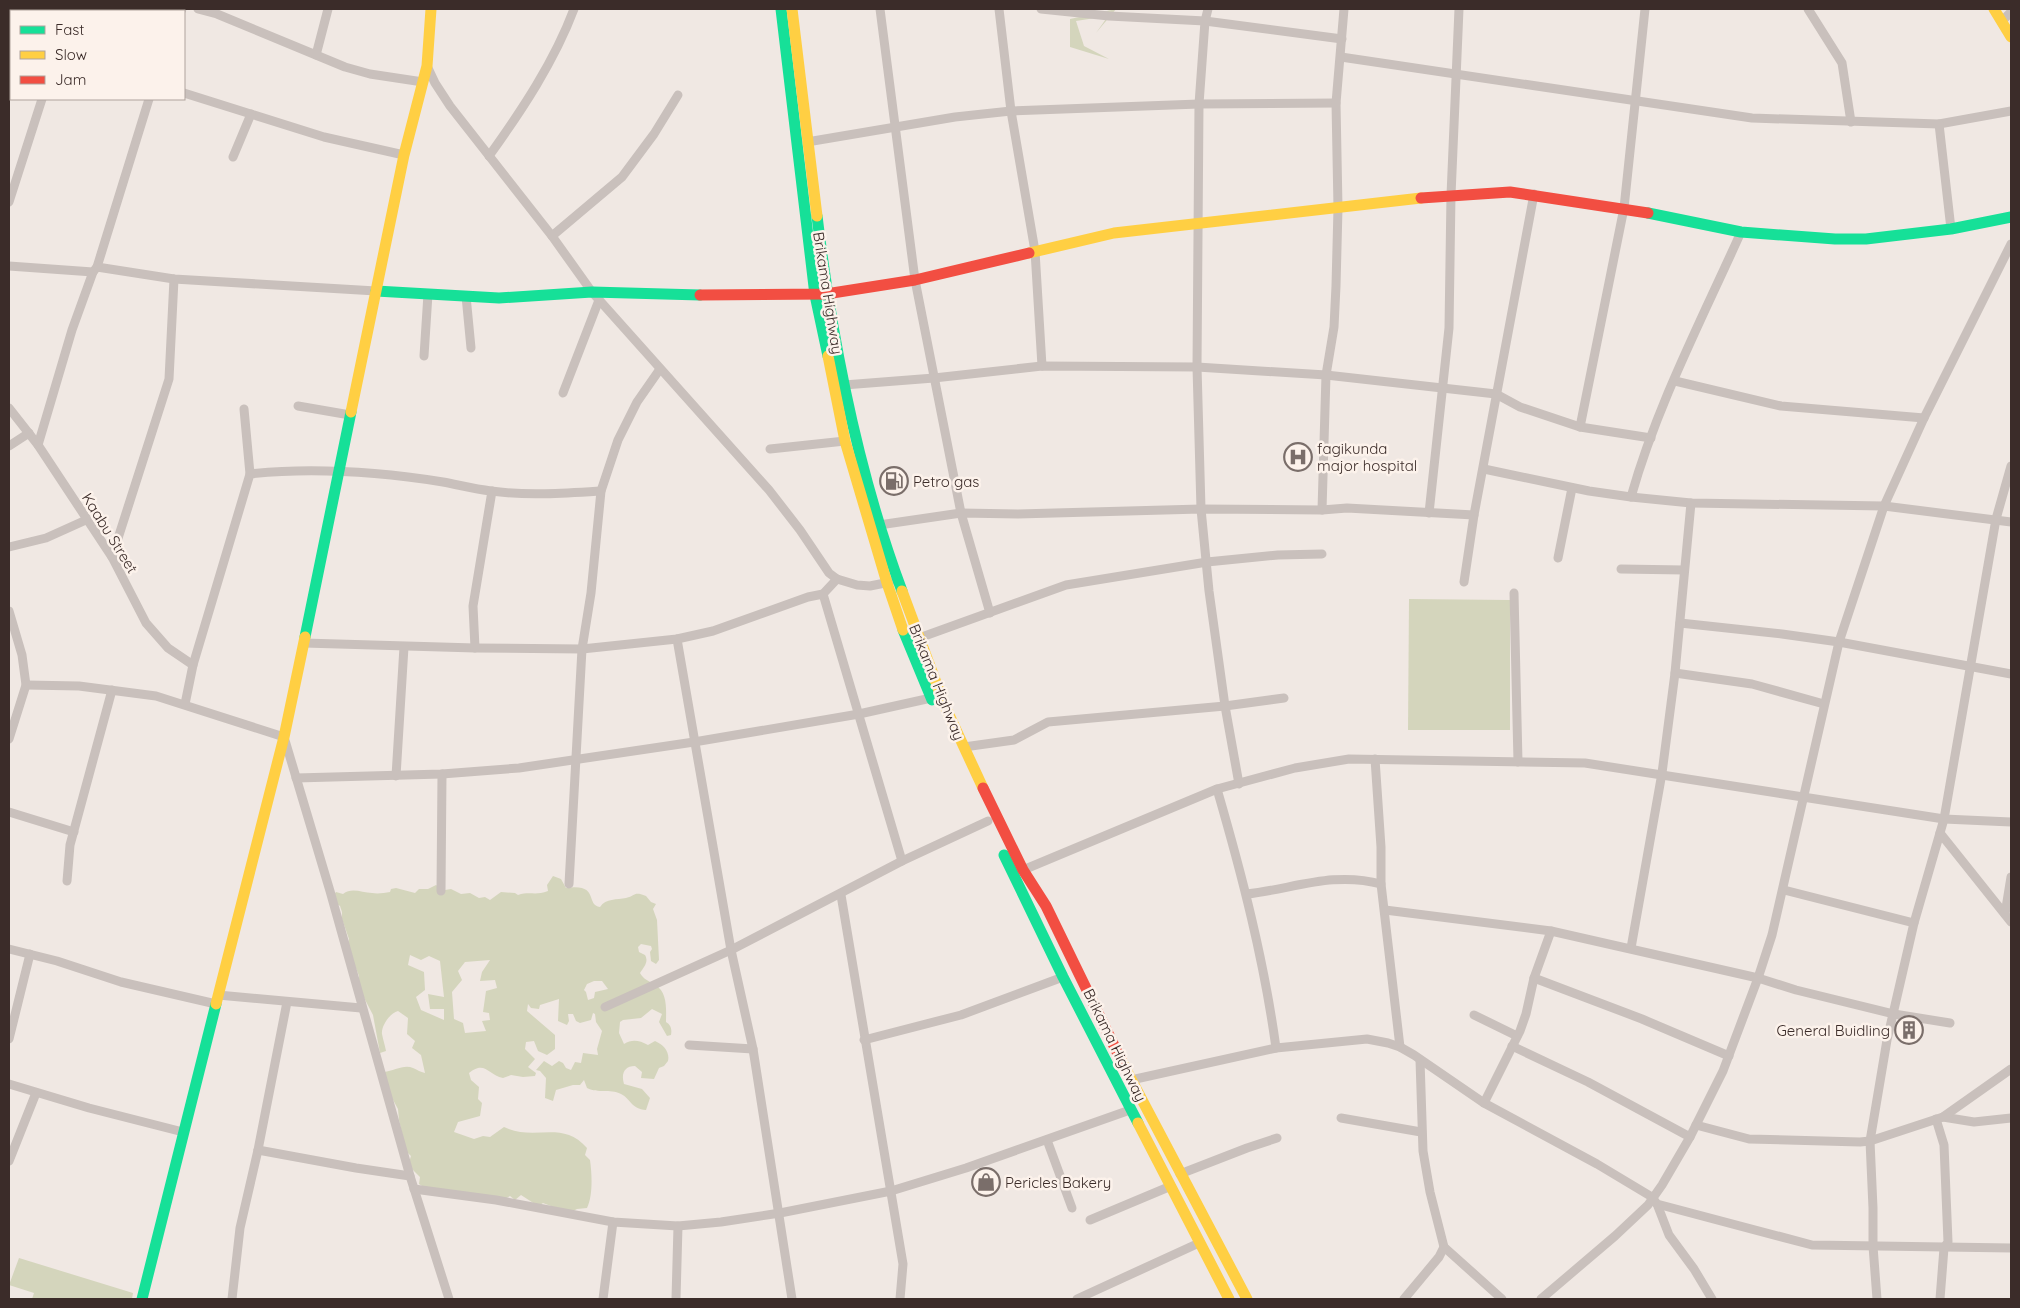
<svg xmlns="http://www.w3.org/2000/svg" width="2020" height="1308" font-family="Quicksand,sans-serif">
	<rect width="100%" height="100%" fill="#f0e8e3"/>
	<g fill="#d4d5bc" fill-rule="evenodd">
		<polygon points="1116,9 1096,33 1108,16 1076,21 1084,46 1109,59 1070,47 1070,19"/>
		<polygon points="1409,599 1510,600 1510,730 1408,730"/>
		<path d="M553 876 561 879 566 888C600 883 585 905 600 907 606 898 617 900 626 898 636 896 633 891 646 896L651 902 656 904 653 909 657 920 659 960 656 964 651 961 650 952 652 949 651 946 641 944 638 947 639 952 645 955C649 962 644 967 640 973 643 979 649 981 655 985 668 992 666 1010 666 1022 671 1025 672 1029 671 1035L667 1036 659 1022 662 1014 652 1009 641 1018 623 1020 620 1022 619 1033 624 1044C632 1039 639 1040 648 1045L655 1041C664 1045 670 1052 668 1061L664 1066 659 1068 654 1079 641 1078 642 1072 635 1066C624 1066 621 1074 624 1084L642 1089 650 1098 646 1110C631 1109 631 1099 621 1094 609 1088 599 1094 587 1088L584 1080 580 1085H573L556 1090 553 1101 545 1098 546 1078 540 1071 536 1070 544 1061 552 1066 559 1061 563 1063 566 1068 571 1070 575 1062 581 1063 583 1053 598 1055 597 1049 602 1031 596 1022 595 1014 593 1013 591 1020 580 1023 576 1021 573 1014H568L569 1021 567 1025 558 1021 559 999 540 1005 539 1009 531 1008 528 1004 527 1011 555 1035V1049L547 1055 538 1051 534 1041 526 1042 525 1049 535 1059 528 1067 536 1073 535 1076 523 1077 511 1075 503 1078C488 1075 485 1060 469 1073L471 1080 479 1087 478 1099 482 1103 480 1116 458 1122 454 1132 474 1139 483 1136 490 1137 504 1127C535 1142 562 1119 587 1148L585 1155 590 1160C592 1174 593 1196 587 1208L577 1209 569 1213 543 1203 538 1206 521 1195 515 1200 510 1196 505 1199 425 1188 419 1184 420 1177 408 1165 411 1156 406 1151 399 1120 398 1109 392 1098 384 1072C394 1071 404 1064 413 1068 418 1070 420 1072 425 1073L421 1055 412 1048 415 1041 407 1034 408 1018 398 1011C390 1013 381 1026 382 1034 383 1040 385 1045 386 1051L380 1053 373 1015 359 988V976L352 958 346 950 349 939 342 919V912L340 906 334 902 332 897 336 892 343 894C352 887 362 893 372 893 378 894 384 893 390 892L391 889 396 888 415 893 419 889H428L436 885 445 890 451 889 461 894 470 893 479 898 485 897 490 900 501 892 515 893 518 895C530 891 535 896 548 891L547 885ZM410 955 421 960 429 956 440 961 444 997 428 994 430 1009H444V1020L421 1010 416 997 425 990 424 972 408 965ZM490 960 482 972 480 981 495 980 497 988 486 991 483 1012 489 1013 490 1020 482 1021 486 1031 465 1033 463 1023 454 1019 452 992 462 980 458 971 465 962ZM594 981H602L608 989 595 992 594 998 588 1000 586 992 584 990 587 984Z"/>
		<polygon points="19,1258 133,1293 132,1299 32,1299 34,1293 9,1285"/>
	</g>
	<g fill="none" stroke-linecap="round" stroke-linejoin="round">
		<g stroke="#c9c0bc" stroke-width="9">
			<polyline points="198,9 217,14 345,67 370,74 423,82"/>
			<polyline points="880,9 915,280 961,513 990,613"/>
			<polyline points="999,9 1011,111 1035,251 1042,366"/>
			<polyline points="1041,9 1109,16 1205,21 1342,39"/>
			<polyline points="1208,9 1205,21 1199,104 1197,367 1201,509 1209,591 1225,706 1239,784"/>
			<polyline points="1808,9 1842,63 1851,122"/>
			<polyline points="73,11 74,9"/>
			<polyline points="181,11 182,9"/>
			<polyline points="2002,21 2011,12"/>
			<polyline points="316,55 328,9"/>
			<polyline points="1341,57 1752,118 1939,124 2011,111"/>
			<polyline points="427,66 435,83 450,106 552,236 592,292 769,490 800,530 829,573 837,579 857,585 870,586 890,582"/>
			<polyline points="184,93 324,137 404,155"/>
			<polyline points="1939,124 1951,229"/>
			<polyline points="807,142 955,117 1011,111 1199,104 1336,103"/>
			<path d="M489 156C522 110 554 62 574 9"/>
			<polyline points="233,157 251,114"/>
			<polyline points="9,202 42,99"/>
			<polyline points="552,236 622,177 654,134 678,95"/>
			<polyline points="9,266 93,272 97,267 174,279 376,291"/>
			<polyline points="97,267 149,99"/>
			<polyline points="466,296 471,348"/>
			<polyline points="424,356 428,294"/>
			<polyline points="1675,381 1781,406 1924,418"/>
			<polyline points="844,385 934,378 1042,366 1197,367 1326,375 1496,394 1520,407 1580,427 1651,438"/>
			<polyline points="563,393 599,300"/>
			<polyline points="298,406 350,415"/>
			<polyline points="9,408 38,445 112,557 146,623 168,648 193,665"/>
			<polyline points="244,409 250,474"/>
			<polyline points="1580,427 1624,208 1645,9"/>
			<polyline points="38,445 72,330 93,272"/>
			<polyline points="9,446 29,433"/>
			<polyline points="770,449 845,441"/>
			<polyline points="1484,469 1589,491 1631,497 1691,503 1884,506 2011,522"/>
			<path d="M1631 497C1657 405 1702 319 1741 232"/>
			<polyline points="1322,510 1326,375 1334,327 1336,286 1338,208 1336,103 1344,9"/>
			<polyline points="1429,513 1449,328 1451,195 1459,9"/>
			<polyline points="879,525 961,513 1018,514 1201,509 1322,510 1347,508 1474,515"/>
			<polyline points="9,547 46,538 86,520"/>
			<polyline points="112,557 169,379 174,279"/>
			<polyline points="1558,558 1572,488"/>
			<polyline points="1621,569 1684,570"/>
			<polyline points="1464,582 1474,515 1534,194"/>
			<polyline points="1514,593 1518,762"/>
			<polyline points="823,594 902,861"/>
			<polyline points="9,611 22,655 26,685 9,739"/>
			<polyline points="1680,623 1782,634 1839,642 2011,674"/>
			<polyline points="919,638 1066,585 1207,562 1278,555 1322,554"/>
			<polyline points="677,639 731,950 753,1049 792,1299"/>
			<polyline points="304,643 475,648 582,649 677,639 713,631 808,597 823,594 837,579"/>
			<polyline points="475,648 473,606 492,491"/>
			<polyline points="1675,673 1752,684 1824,704"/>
			<polyline points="26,685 79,686 156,696 284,737 330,891 410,1176 449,1299"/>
			<path d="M185 704 193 665 250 474C315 467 379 472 443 482 459 485 475 489 491 491 528 496 565 493 601 491"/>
			<polyline points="964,747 1014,740 1048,722 1225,706 1284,698"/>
			<polyline points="1375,759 1381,847 1381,884 1400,1047"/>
			<polyline points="396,776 404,647"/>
			<polyline points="296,778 442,774 519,768 694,742 859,714 931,698"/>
			<path d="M1217 789C1242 875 1264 960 1276 1048"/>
			<polyline points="9,812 74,832"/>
			<polyline points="1940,833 2011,922"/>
			<polyline points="1023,870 1217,789 1295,768 1349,759 1585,763 1944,819 2011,822"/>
			<polyline points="67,881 70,845 112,690"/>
			<polyline points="569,884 582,649 591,593 601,491 618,440 637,402 660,369"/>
			<polyline points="1784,890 1914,923"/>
			<polyline points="441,891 442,774"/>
			<path d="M1247 894C1293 889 1333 871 1381 884"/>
			<polyline points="841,895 903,1264 900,1299"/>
			<polyline points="1385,910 1551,931 1758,978 1796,990 1894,1014 1950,1023"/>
			<polyline points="2005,914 2011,877"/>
			<polyline points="1631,948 1662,773 1675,673 1691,503"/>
			<polyline points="9,949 57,961 121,982 216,1004"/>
			<polyline points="1534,978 1642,1019 1729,1056"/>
			<polyline points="218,995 361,1008"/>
			<polyline points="605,1007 731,950 902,861 988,821"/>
			<polyline points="1474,1015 1517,1036"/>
			<polyline points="9,1039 30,954"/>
			<polyline points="864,1040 961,1015 1063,977"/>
			<polyline points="689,1045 753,1049"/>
			<polyline points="1512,1046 1588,1082 1690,1137"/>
			<polyline points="1420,1060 1423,1151 1430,1192 1444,1247 1502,1299"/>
			<polyline points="1131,1080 1276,1048 1367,1039 1388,1043 1400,1047 1414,1055 1484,1103 1597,1164 1652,1197 1657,1204 1812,1245 2011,1248"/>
			<polyline points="9,1084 89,1108 183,1132"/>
			<polyline points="1484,1103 1520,1031 1526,1014 1534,978 1551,931"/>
			<polyline points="1943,1117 1974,1122 2011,1118"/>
			<polyline points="1341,1118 1421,1132"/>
			<polyline points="1936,1119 1944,1145 1948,1242 1944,1248 1940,1299"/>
			<polyline points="1696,1125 1749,1139 1860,1142 1870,1141 1943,1117 2011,1069"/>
			<polyline points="1047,1140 1072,1208"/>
			<polyline points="258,1150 356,1168 410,1176"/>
			<polyline points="9,1161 36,1093"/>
			<polyline points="1180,1174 1247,1148 1277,1138"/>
			<polyline points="414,1189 496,1200 613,1222 678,1226 721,1222 780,1213 891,1191 966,1168 1130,1110"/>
			<polyline points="1657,1204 1669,1235 1694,1269 1712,1299"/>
			<polyline points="1090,1220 1171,1186"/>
			<polyline points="232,1299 240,1228 258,1150 287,1002"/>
			<polyline points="603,1299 613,1222"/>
			<polyline points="676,1299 678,1226"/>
			<polyline points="1077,1299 1199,1243"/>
			<polyline points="1404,1299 1439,1257 1444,1247"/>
			<polyline points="1541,1299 1615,1236 1648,1205 1662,1185 1690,1137 1723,1071 1758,978 1772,935 1839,642 1884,506 1924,418 2011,244"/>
			<polyline points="1877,1299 1873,1246 1873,1208 1870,1141 1887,1040 1914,923 1944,819 1996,519 2011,466"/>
		</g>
		<g stroke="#16e098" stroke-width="11">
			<polyline points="781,9 815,295 828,356"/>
			<polyline points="1648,213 1741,232 1835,239 1866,239 1951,229 2011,217"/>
			<path d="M817 216C832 340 858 473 902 591"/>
			<polyline points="376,291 499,298 592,292 700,295"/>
			<polyline points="903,630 932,700"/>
			<polyline points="305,637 351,412"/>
			<polyline points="1004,855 1063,977 1138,1123"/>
			<polyline points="142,1299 216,1004"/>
		</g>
		<g stroke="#ffcf43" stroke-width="11">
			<polyline points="792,9 817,216"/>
			<polyline points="1994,9 2011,37"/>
			<polyline points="1029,253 1114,233 1421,198"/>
			<polyline points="828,356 845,441 887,583 903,630"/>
			<polyline points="351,412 404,155 427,66 431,9"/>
			<polyline points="902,591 944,704 983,788"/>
			<polyline points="216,1004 284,737 305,637"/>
			<polyline points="1121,1060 1247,1299"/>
			<polyline points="1138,1123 1229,1299"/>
		</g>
		<g stroke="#f24e42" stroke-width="11">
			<polyline points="1421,198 1510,192 1648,213"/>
			<polyline points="700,295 826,294 915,280 1029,253"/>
			<polyline points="983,788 1023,870 1046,906 1121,1060"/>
		</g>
	</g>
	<defs>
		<symbol id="hospital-ring" viewBox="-11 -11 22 22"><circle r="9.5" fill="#fcf2eb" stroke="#7a6e6a" stroke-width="1.5"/><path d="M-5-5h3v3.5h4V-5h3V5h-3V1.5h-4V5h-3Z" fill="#7a6e6a"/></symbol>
		<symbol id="fuel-ring" viewBox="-11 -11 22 22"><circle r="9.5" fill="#fcf2eb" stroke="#7a6e6a" stroke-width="1.5"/><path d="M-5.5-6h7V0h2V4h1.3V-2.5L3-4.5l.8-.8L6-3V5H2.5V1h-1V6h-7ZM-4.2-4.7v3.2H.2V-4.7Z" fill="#7a6e6a"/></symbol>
		<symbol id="building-ring" viewBox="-11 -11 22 22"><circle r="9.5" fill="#fcf2eb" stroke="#7a6e6a" stroke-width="1.5"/><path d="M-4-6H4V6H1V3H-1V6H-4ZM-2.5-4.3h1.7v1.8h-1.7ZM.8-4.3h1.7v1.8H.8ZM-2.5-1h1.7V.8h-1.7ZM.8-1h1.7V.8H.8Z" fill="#7a6e6a"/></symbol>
		<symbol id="shop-ring" viewBox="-11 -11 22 22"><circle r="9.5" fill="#fcf2eb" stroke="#7a6e6a" stroke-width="1.5"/><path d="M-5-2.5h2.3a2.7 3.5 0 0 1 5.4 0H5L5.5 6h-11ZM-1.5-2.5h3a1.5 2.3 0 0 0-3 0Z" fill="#7a6e6a"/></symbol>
	</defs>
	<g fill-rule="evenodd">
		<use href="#hospital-ring" x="1282" y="441" width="32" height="32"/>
		<use href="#fuel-ring" x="878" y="465" width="32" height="32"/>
		<use href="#building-ring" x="1893" y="1014" width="32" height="32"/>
		<use href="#shop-ring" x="970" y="1166" width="32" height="32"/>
	</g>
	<g text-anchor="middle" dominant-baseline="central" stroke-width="5" stroke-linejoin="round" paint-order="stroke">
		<g font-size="15" fill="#3b2c29" stroke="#fcf2eb">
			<text transform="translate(828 293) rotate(81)">Brikama Highway</text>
			<text transform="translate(110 533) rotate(58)">Kaabu Street</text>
			<text transform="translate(937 682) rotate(68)">Brikama Highway</text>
			<text transform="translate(1115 1045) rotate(64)">Brikama Highway</text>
		</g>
		<g font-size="15" fill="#3b2c29" stroke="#fcf2eb" text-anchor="start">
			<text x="1317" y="448">fagikunda<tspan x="1317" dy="17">major hospital</tspan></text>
			<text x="913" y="481">Petro gas</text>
			<text x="1890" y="1030" text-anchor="end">General Buidling</text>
			<text x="1005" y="1182">Pericles Bakery</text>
		</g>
	</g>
	<rect width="2020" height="1308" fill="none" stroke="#3b2c29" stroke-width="20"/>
	<rect x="10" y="10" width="175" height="90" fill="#fcf2eb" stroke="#afa39d"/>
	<rect x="20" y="26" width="25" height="8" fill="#16e098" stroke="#afa39d"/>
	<text x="55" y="35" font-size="15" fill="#3b2c29">Fast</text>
	<rect x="20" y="51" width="25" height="8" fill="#ffcf43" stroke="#afa39d"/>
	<text x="55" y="60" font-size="15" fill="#3b2c29">Slow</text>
	<rect x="20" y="76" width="25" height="8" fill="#f24e42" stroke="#afa39d"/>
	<text x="55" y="85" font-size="15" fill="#3b2c29">Jam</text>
</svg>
